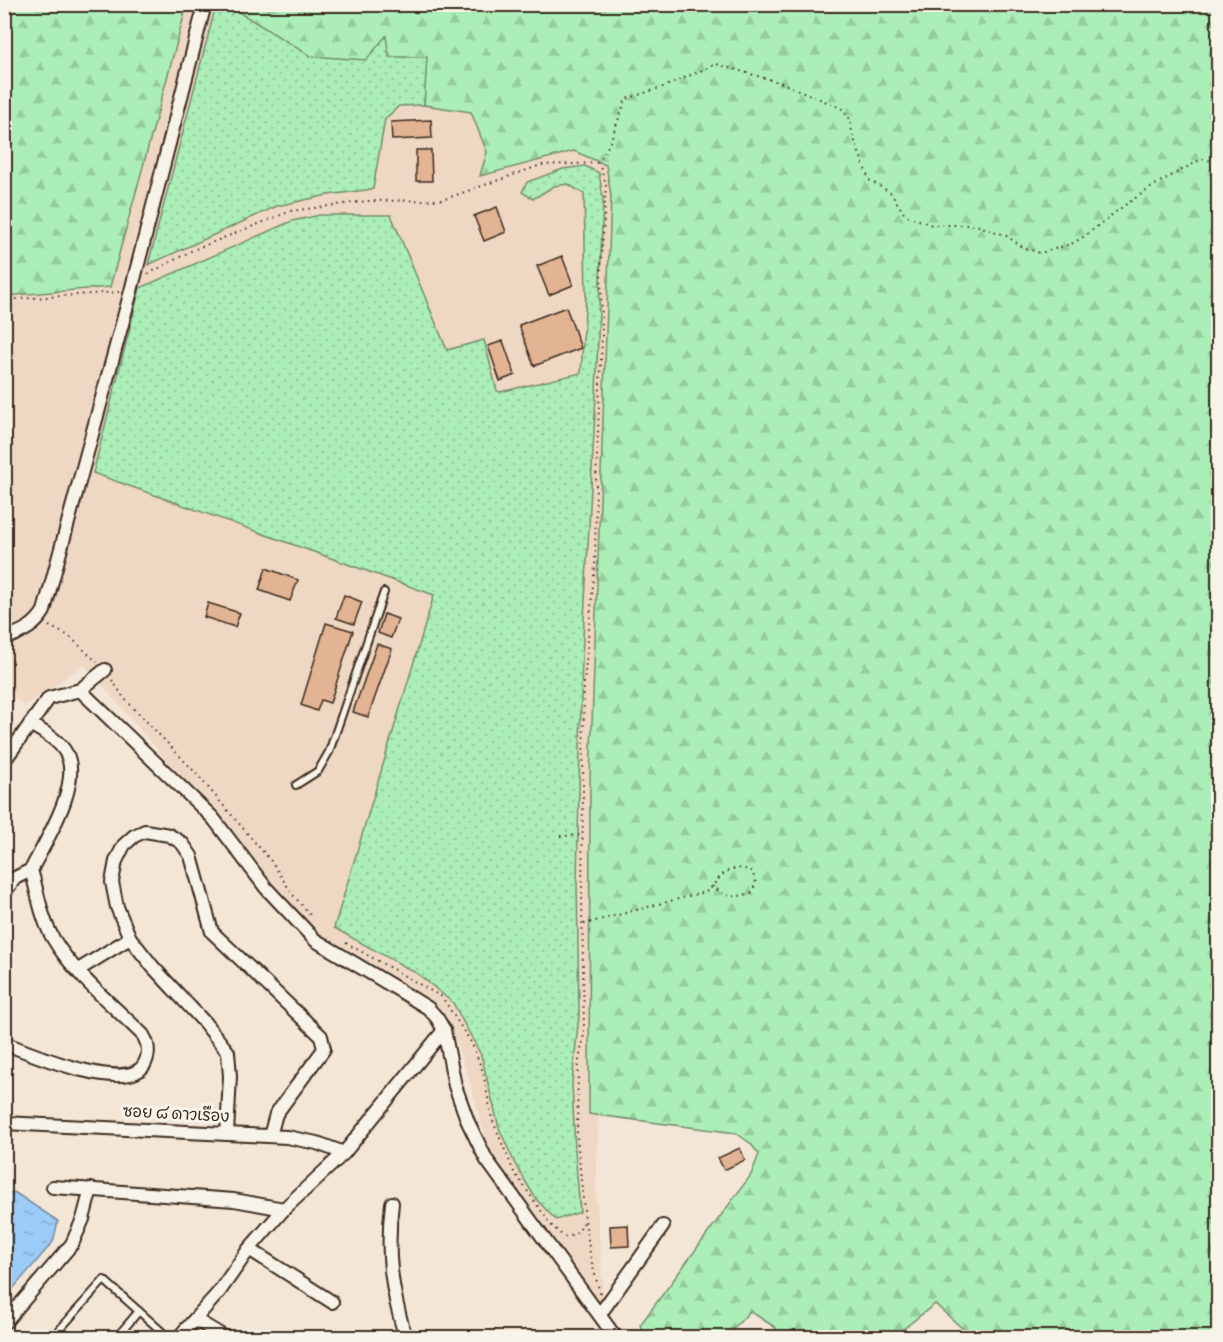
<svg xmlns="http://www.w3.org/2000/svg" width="1223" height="1342" font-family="Pangolin,'Playpen Sans Thai',sans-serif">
	<defs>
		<pattern id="grass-dots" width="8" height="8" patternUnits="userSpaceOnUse" patternTransform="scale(1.5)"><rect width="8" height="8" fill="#abeeb8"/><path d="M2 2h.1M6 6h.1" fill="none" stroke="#94cc9e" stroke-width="1.8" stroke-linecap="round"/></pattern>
		<pattern id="forest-firs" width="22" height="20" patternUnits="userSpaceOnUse" patternTransform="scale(1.5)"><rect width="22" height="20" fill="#abeeb8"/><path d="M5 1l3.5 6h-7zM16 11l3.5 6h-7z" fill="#94cc9e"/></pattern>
		<pattern id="water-ripples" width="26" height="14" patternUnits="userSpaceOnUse" patternTransform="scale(1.5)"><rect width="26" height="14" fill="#9bcbf7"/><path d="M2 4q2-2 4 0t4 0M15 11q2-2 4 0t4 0" fill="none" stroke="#86aed3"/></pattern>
	</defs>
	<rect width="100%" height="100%" fill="#f3e6d7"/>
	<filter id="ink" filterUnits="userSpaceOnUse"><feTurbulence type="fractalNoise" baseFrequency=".0167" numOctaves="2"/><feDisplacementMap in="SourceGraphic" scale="12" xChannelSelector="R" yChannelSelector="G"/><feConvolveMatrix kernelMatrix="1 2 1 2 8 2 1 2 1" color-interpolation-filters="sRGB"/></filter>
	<g filter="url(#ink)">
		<polygon fill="#eed7c3" points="5,5 425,5 615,138 633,171 596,1190 604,1307 559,1255 490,1154 469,1079 450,1023 422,993 323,944 84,664 25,706 5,689"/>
		<g fill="url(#grass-dots)" stroke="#738c6b" stroke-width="1.5">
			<polygon points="216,5 230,5 237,11 386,35 428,57 424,105 399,106 385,119 373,189 328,195 277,206 148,265"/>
			<polygon points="585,166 599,173 603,198 596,394 582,657 577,881 579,1015 572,1083 575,1150 580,1212 556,1220 536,1199 515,1164 499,1128 481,1055 453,1003 418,974 334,928 434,595 93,473 140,288 292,221 320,215 391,215 447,350 484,340 497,391 500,392 581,373 586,295 584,194 568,184 554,186 533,199 522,192 527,182 563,169"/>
		</g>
		<g fill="url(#forest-firs)" stroke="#738c6b" stroke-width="1.5">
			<polygon points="5,4 187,5 110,287 5,296"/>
			<polygon points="230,5 1218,5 1218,1337 972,1337 935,1304 893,1337 775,1337 776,1328 750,1311 726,1337 645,1337 640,1325 751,1175 759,1154 750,1143 736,1133 589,1114 590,779 611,196 606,165 574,151 480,176 487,152 471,112 424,105 427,57 389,57 386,36 366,60 310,56 237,11"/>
		</g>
		<polygon fill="url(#water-ripples)" stroke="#758ba0" stroke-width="1.5" points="14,1192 58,1221 53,1242 5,1298 5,1194"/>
		<g fill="#e2b493" stroke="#3b2a1e" stroke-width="1.5">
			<polygon points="431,120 432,138 392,140 391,122"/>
			<polygon points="416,150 431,150 432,181 416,181"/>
			<polygon points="497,207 506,232 484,241 474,216"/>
			<polygon points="562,256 573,285 549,295 537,266"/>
			<polygon points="566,307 581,348 534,366 519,325"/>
			<polygon points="503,341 515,375 500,381 488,346"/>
			<polygon points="266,568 298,580 290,601 259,590"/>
			<polygon points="344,595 362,602 354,624 336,618"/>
			<polygon points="208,603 240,613 235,627 204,617"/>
			<polygon points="384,614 398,619 391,638 378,633"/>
			<polygon points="326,623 353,631 330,703 321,700 317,711 301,705"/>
			<polygon points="377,644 392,649 368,717 353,712"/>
			<polygon points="740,1148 745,1160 724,1170 718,1158"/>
			<polygon points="628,1225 629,1246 611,1247 610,1226"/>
		</g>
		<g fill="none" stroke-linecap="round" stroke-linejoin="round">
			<defs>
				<g id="service">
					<polyline points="296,785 318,771 329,752 384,592"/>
					<polyline points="52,1338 104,1280 169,1338"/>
					<polyline points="116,1338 139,1311"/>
				</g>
				<g id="minor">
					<path d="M4 639C21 632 35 627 44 611L131 291 205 4"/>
					<polyline points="80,690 213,818 266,888 315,940 394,987 428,1008 437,1018 444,1030 455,1086 468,1122 486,1159 616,1338"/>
					<polyline points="4,761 49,698 80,690 105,670"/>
					<polyline points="4,893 15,878 31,870"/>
					<polyline points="78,970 130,938"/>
					<path d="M4 1043C29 1053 126 1094 144 1065 150 1054 149 1045 143 1035 114 1006 75 975 54 940 41 919 38 893 31 870 45 842 83 783 66 753 58 739 43 732 30 724"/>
					<polyline points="4,1123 287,1137 317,1143 344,1153"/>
					<polyline points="227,1134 230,1076 228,1052 204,1022 153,967 130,938 117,907 112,882 116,861 124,845 134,836 145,831 169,835 182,843 191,856 212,932 321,1036 324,1049 276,1114 270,1136"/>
					<polyline points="53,1187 234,1200 284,1209"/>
					<path d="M392 1203C386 1252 391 1291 406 1338"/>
					<polyline points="249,1249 332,1302"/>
					<polyline points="600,1314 663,1226"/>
					<polyline points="196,1320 226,1338"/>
					<polyline points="4,1323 72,1244 83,1219 91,1189"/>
					<polyline points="178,1338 219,1292 249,1249 284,1209 344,1153 444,1030"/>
				</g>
			</defs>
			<use href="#service" stroke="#3b2a1e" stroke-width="10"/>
			<use href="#minor" stroke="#3b2a1e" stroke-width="16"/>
			<g stroke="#3b2a1e" stroke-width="2" stroke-dasharray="1.5 4.5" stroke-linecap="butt">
				<polyline points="148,274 193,250 291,211 367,201 442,200 541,165 599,163"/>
				<polyline points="4,300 119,292"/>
				<polyline points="49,626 69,636 97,662"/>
				<polyline points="112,680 124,698 194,771 271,861 293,895 311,916"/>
				<polyline points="560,836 583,835"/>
				<path d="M584 924 708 891C723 874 728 863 752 871L756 883 751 893C732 898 728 898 712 886"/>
				<path d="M346 943 442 997 472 1044 483 1072 492 1119 514 1172 552 1226 564 1237C574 1237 580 1231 584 1222"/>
				<polyline points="600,1293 591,1260 585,1220 577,1137 578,1065 584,1035 582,894 584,683 595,564 596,480 602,337 601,271 606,184 599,163 610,142 626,99 666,86 716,64 782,83 841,108 849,117 853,136 869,180 891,193 905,215 932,225 976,225 1005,235 1024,248 1040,253 1071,244 1082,238 1122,207 1158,183 1202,159 1218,162"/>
			</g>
			<use href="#service" stroke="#f7f3e8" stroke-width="6"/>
			<use href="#minor" stroke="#f7f3e8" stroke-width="12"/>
		</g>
	</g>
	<g text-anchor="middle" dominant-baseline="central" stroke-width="6" stroke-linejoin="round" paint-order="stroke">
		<g font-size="16" fill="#3b2a1e" stroke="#f7f3e8">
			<text transform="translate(176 1114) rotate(3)">ซอย ๘ ดาวเรือง</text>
		</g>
	</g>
	<rect width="1223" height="1342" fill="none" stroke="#f7f3e8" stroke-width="24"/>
	<rect x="12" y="12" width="1199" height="1318" fill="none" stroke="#3b2a1e" stroke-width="2" filter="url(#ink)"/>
</svg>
